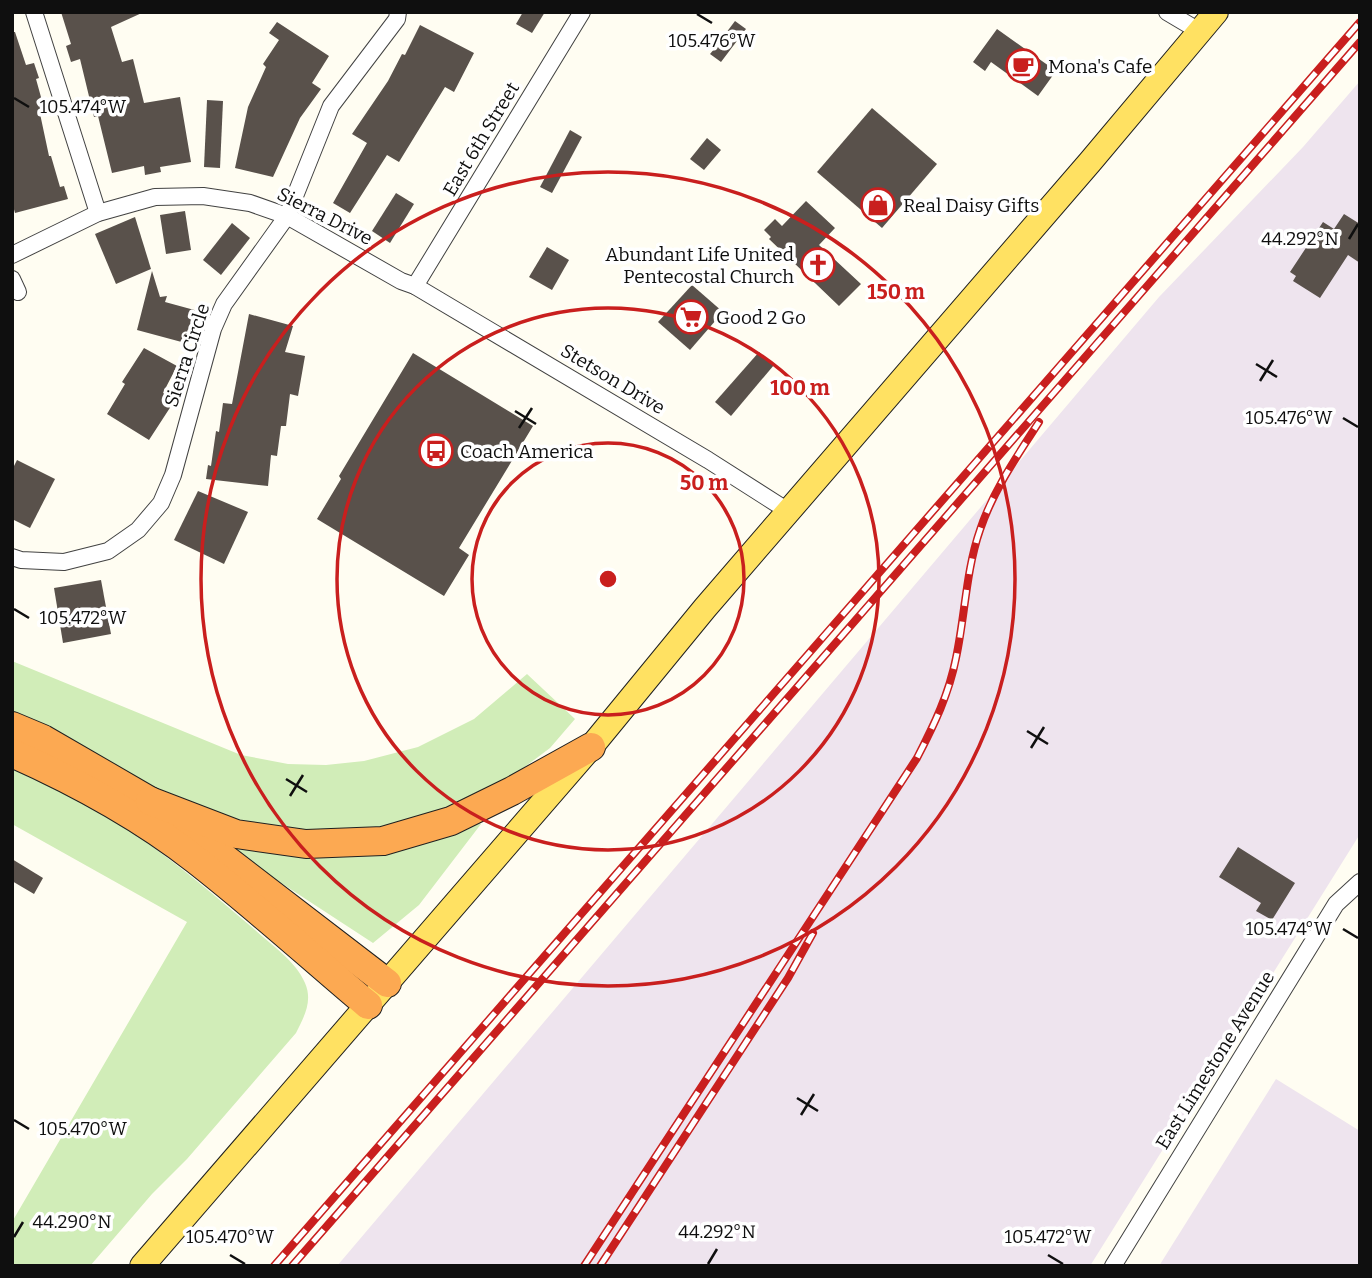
<svg xmlns="http://www.w3.org/2000/svg" width="1372" height="1278" font-family="Bitter,serif">
	<rect width="100%" height="100%" fill="#fffdf2"/>
	<g fill="#eee4ee">
		<polygon points="1360,81 1360,834 1090,1266 337,1266 1159,297 1303,147"/>
		<polygon points="1276,1079 1360,1131 1360,1266 1159,1266"/>
	</g>
	<g fill="#d1edb8">
		<polygon points="12,661 241,755 288,764 326,765 364,761 418,747 474,719 527,674 575,719 550,748 506,781 448,810 382,830 307,836 236,826 182,805 12,714"/>
		<path d="M12 766C103 802 181 866 254 929 271 945 296 961 305 983 313 1001 304 1017 296 1033L187 1159 152 1194 90 1266H12V1222L187 922 12 824Z"/>
		<polygon points="476,821 481,824 419,905 373,943 211,837 268,851"/>
	</g>
	<g fill="#59514b">
		<polygon points="61,12 144,12 111,27 122,62 133,59 144,103 180,97 191,162 160,167 161,172 145,175 144,166 112,173 98,116 94,117 80,59 71,62 66,46 71,44"/>
		<polygon points="523,12 545,12 532,33 516,24"/>
		<polygon points="735,21 746,29 721,62 710,54 715,48 708,43 716,32 723,37"/>
		<polygon points="277,22 329,56 312,83 321,89 300,118 273,177 235,168 248,107 266,67 263,64 279,40 269,33"/>
		<polygon points="420,25 474,53 454,92 445,87 399,162 387,155 350,213 333,203 367,143 352,134 388,81 402,54 405,55"/>
		<polygon points="997,29 1056,71 1038,96 991,62 985,71 973,62"/>
		<polygon points="12,32 15,32 26,65 34,63 39,78 36,79 44,108 39,109 49,156 51,156 60,187 64,186 68,199 15,213 12,202"/>
		<polygon points="207,100 223,101 220,168 204,167"/>
		<polygon points="872,108 937,164 882,228 817,172"/>
		<polygon points="570,130 582,137 552,193 540,187"/>
		<polygon points="707,138 721,150 704,170 690,159"/>
		<polygon points="396,193 414,204 390,243 372,231"/>
		<polygon points="806,201 835,228 819,245 861,284 839,306 769,239 771,237 764,230 775,219 782,226"/>
		<polygon points="185,211 191,250 166,254 160,215"/>
		<polygon points="1344,214 1360,224 1360,263 1348,255 1320,298 1293,281 1296,276 1290,272 1323,222 1334,229"/>
		<polygon points="135,217 151,269 116,284 95,234"/>
		<polygon points="232,223 250,238 221,275 203,260"/>
		<polygon points="547,247 569,260 552,290 529,277"/>
		<polygon points="152,271 160,297 167,296 165,302 198,311 189,344 137,330"/>
		<polygon points="692,285 723,312 690,350 658,322"/>
		<polygon points="249,314 293,326 285,352 305,356 298,396 290,394 286,426 281,426 277,456 271,455 268,486 206,479 208,465 211,466 216,431 219,432 223,403 232,404"/>
		<polygon points="144,348 177,366 163,393 175,400 149,440 107,414 125,384 122,382"/>
		<polygon points="759,352 774,365 731,416 715,402"/>
		<polygon points="413,353 533,426 459,548 469,555 444,596 317,519 341,479 339,476"/>
		<polygon points="17,460 55,479 30,528 12,519 12,470"/>
		<polygon points="198,491 248,512 224,564 174,540"/>
		<polygon points="101,580 111,634 63,643 54,588"/>
		<polygon points="1238,847 1295,883 1272,920 1256,911 1261,903 1219,877"/>
		<polygon points="12,859 43,878 34,894 12,881"/>
	</g>
	<g fill="none" stroke-linecap="round" stroke-linejoin="round">
		<defs>
			<g id="street">
				<polyline points="34,12 98,213"/>
				<polyline points="1167,12 1199,31"/>
				<polyline points="12,255 98,213 155,197 203,196 250,203 287,216 401,281 415,286 708,460 788,511"/>
				<polyline points="12,279 18,292"/>
				<polyline points="415,286 582,12"/>
				<polyline points="12,557 21,560 64,562 108,551 138,530 161,503 173,475 213,329 224,304 287,216 331,106 397,19 398,12"/>
				<polyline points="1113,1266 1336,904 1360,882"/>
			</g>
			<polyline id="primary" points="142,1266 591,747 705,608 1090,162 1216,12"/>
			<g id="highway">
				<polyline points="12,726 43,739 150,801 387,983"/>
				<path d="M12 753C77 782 140 816 196 860 255 906 311 957 368 1005"/>
				<polyline points="150,801 236,834 306,844 383,841 451,821 512,791 591,747"/>
			</g>
		</defs>
		<use href="#street" stroke="#424242" stroke-width="18"/>
		<use href="#primary" stroke="#202020" stroke-width="26"/>
		<use href="#highway" stroke="#202020" stroke-width="30"/>
		<use href="#street" stroke="#fff" stroke-width="16"/>
		<use href="#primary" stroke="#ffe162" stroke-width="24"/>
		<use href="#highway" stroke="#fca952" stroke-width="28"/>
		<defs>
			<g id="rail">
				<polyline points="274,1266 1360,22"/>
				<polyline points="292,1266 1360,42"/>
				<path d="M584 1266 917 758C934 725 949 694 956 658 965 616 966 570 980 530 993 491 1017 456 1039 422"/>
				<polyline points="600,1266 788,978 813,933"/>
			</g>
		</defs>
		<use href="#rail" stroke="#c91f1e" stroke-width="8"/>
		<use href="#rail" stroke="#fff" stroke-width="5" stroke-dasharray="16" stroke-linecap="butt"/>
	</g>
	<path fill="none" stroke="#0f0f0f" stroke-width="2.5" d="M697 14 712 23M14 98 29 107M1349 239 1358 224M1256 364 1277 377M1260 381 1273 360M515 411 536 424M1343 418 1358 427M519 428 532 408M14 609 29 618M1027 731 1048 744M1031 748 1044 727M286 779 307 792M290 796 303 775M1343 929 1358 938M797 1098 818 1111M801 1115 814 1094M14 1120 29 1129M14 1237 23 1222M230 1255 245 1264M1048 1255 1063 1264M708 1264 717 1249"/>
	<g fill="none" stroke="#c91f1e" stroke-width="3.5">
		<circle cx="608" cy="579" r="136"/>
		<circle cx="608" cy="579" r="271"/>
		<circle cx="608" cy="579" r="407"/>
	</g>
	<defs>
		<symbol id="cafe-ring" viewBox="-11 -11 22 22"><circle r="9.5" fill="#fff" stroke="#c91f1e" stroke-width="1.5"/><path d="M-5.5-4.5H6V0H3Q3 3.5 0 3.5H-2.5Q-5.5 3.5-5.5 0ZM3-3.2v2h1.7v-2ZM-6 4.5H4V6H-6Z" fill="#c91f1e"/></symbol>
		<symbol id="shop-ring" viewBox="-11 -11 22 22"><circle r="9.5" fill="#fff" stroke="#c91f1e" stroke-width="1.5"/><path d="M-5-2.5h2.3a2.7 3.5 0 0 1 5.4 0H5L5.5 6h-11ZM-1.5-2.5h3a1.5 2.3 0 0 0-3 0Z" fill="#c91f1e"/></symbol>
		<symbol id="church-ring" viewBox="-11 -11 22 22"><circle r="9.5" fill="#fff" stroke="#c91f1e" stroke-width="1.5"/><path d="M-1.2-6h2.4v3.5h3.3v2.4h-3.3V6h-2.4V-.1h-3.3v-2.4h3.3Z" fill="#c91f1e"/></symbol>
		<symbol id="supermarket-ring" viewBox="-11 -11 22 22"><circle r="9.5" fill="#fff" stroke="#c91f1e" stroke-width="1.5"/><path d="M-6-5.5h2.5l.6 2H6L4.5 2H-2.5L-4.4-4H-6ZM-1.5 3.2a1.3 1.3 0 1 0 .1 0ZM3 3.2a1.3 1.3 0 1 0 .1 0Z" fill="#c91f1e"/></symbol>
		<symbol id="bus-ring" viewBox="-11 -11 22 22"><circle r="9.5" fill="#fff" stroke="#c91f1e" stroke-width="1.5"/><path d="M-5-6H5V4H4V6H2V4H-2V6H-4V4H-5ZM-3.5-4V0h7V-4ZM-3.5 1.2v1.5H-2V1.2ZM2 1.2v1.5H3.5V1.2Z" fill="#c91f1e"/></symbol>
	</defs>
	<g fill-rule="evenodd">
		<use href="#cafe-ring" x="1004" y="47" width="38" height="38"/>
		<use href="#shop-ring" x="859" y="186" width="38" height="38"/>
		<use href="#church-ring" x="799" y="246" width="38" height="38"/>
		<use href="#supermarket-ring" x="672" y="298" width="38" height="38"/>
		<use href="#bus-ring" x="417" y="432" width="38" height="38"/>
	</g>
	<g text-anchor="middle" dominant-baseline="central" stroke-width="7" stroke-linejoin="round" paint-order="stroke">
		<g font-size="19" fill="#0f0f0f" stroke="#fff" text-anchor="start">
			<text x="1048" y="66">Mona's Cafe</text>
			<text x="903" y="205">Real Daisy Gifts</text>
			<text x="794" y="254" text-anchor="end">Abundant Life United<tspan x="794" dy="22">Pentecostal Church</tspan></text>
			<text x="716" y="317">Good 2 Go</text>
			<text x="460" y="451">Coach America</text>
		</g>
		<g font-size="19" fill="#0f0f0f" stroke="#fff">
			<text transform="translate(481 139) rotate(-59)">East 6th Street</text>
			<text transform="translate(325 216) rotate(27)">Sierra Drive</text>
			<text transform="translate(187 355) rotate(-72)">Sierra Circle</text>
			<text transform="translate(613 379) rotate(31)">Stetson Drive</text>
			<text transform="translate(1215 1060) rotate(-58)">East Limestone Avenue</text>
		</g>
	</g>
	<g font-size="18" text-anchor="middle" fill="#0f0f0f" stroke="#fff" stroke-width="7" stroke-linejoin="round" paint-order="stroke">
		<text x="712" y="47">105.476°W</text>
		<text x="83" y="113">105.474°W</text>
		<text x="1300" y="245">44.292°N</text>
		<text x="1289" y="424">105.476°W</text>
		<text x="83" y="624">105.472°W</text>
		<text x="1289" y="935">105.474°W</text>
		<text x="83" y="1135">105.470°W</text>
		<text x="72" y="1228">44.290°N</text>
		<text x="717" y="1238">44.292°N</text>
		<text x="230" y="1243">105.470°W</text>
		<text x="1048" y="1243">105.472°W</text>
	</g>
	<circle cx="608" cy="579" r="10" fill="#c91f1e" stroke="#fff" stroke-width="3.5"/>
	<g font-size="21" text-anchor="middle" font-weight="bold" fill="#c91f1e" stroke="#fff" stroke-width="7" stroke-linejoin="round" paint-order="stroke">
		<text x="896" y="299">150 m</text>
		<text x="800" y="395">100 m</text>
		<text x="704" y="490">50 m</text>
	</g>
	<rect width="1372" height="1278" fill="none" stroke="#0f0f0f" stroke-width="28"/>
</svg>
